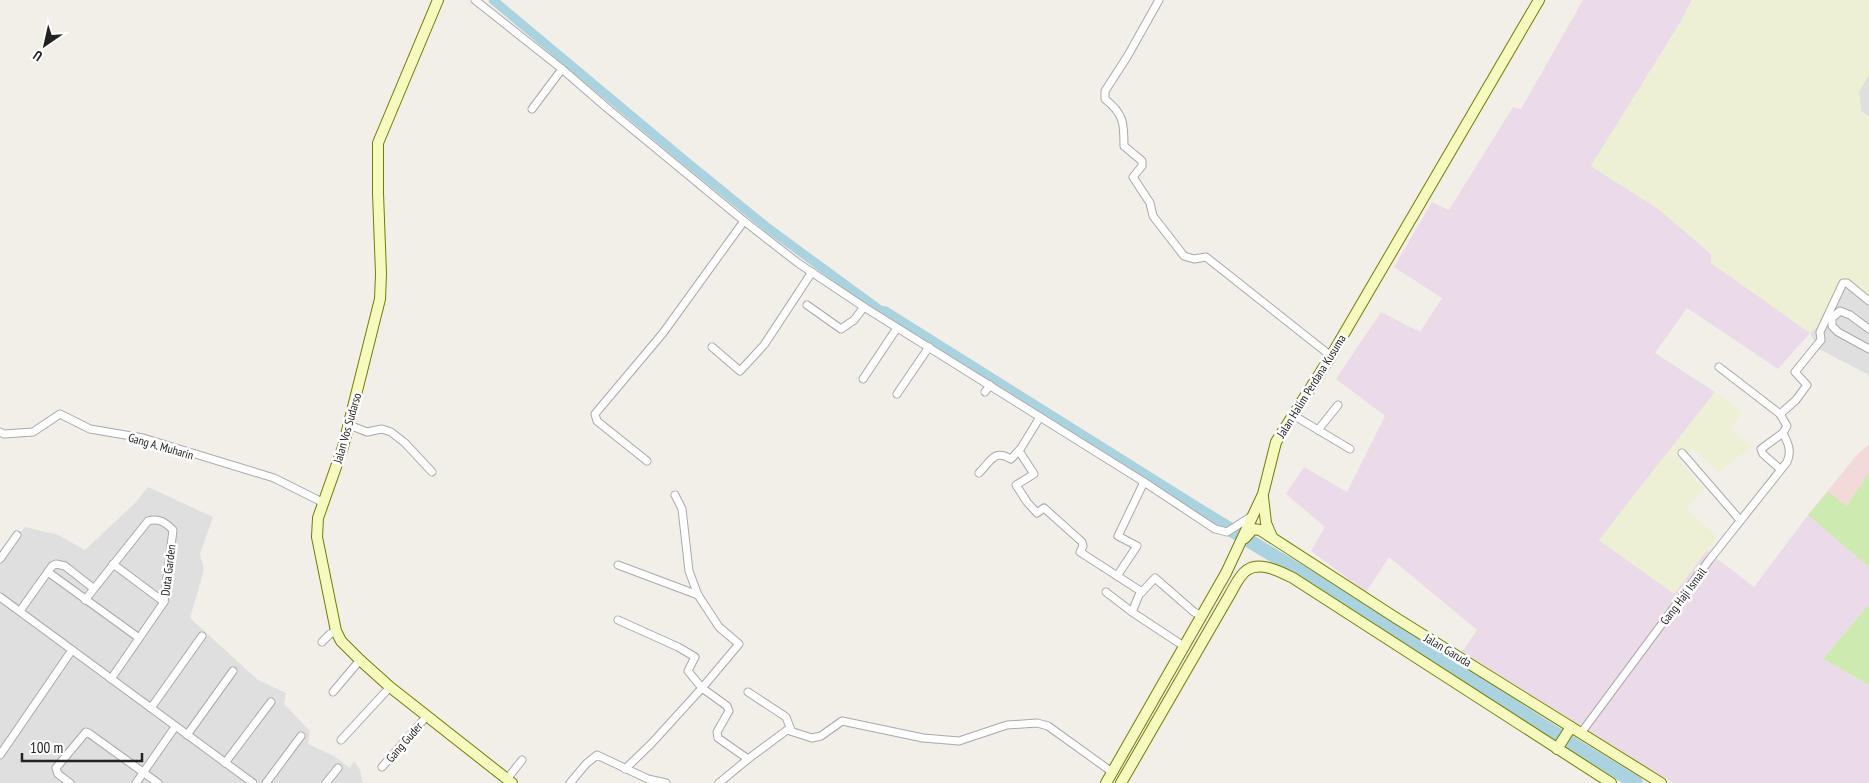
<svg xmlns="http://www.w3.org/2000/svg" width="1869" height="783" font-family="'PT Sans Narrow',sans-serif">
	<rect width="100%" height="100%" fill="#f2efe9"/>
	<g fill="#e0dfdf">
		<polygon points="1869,74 1869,117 1861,111 1859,92"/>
		<polygon points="1845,279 1869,299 1869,375 1819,349 1810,333 1820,325"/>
		<polygon points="148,487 213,517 200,554 204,570 190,618 258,680 286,693 284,704 310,731 308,744 334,756 350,768 354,761 360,770 363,783 0,783 0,558 25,527 58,535 85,550 136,502"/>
	</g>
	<polygon fill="#f2dad9" points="1869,444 1869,567 1808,515 1856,456"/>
	<polygon fill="#ebdbe8" points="1583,0 1692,0 1677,28 1591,166 1660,210 1711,254 1712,263 1810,333 1778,369 1687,308 1655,353 1715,392 1599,540 1674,593 1706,550 1754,587 1808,515 1869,567 1869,604 1823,659 1869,685 1869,783 1673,783 1462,652 1477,630 1389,557 1366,592 1311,551 1325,527 1286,494 1304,467 1347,492 1385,416 1336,379 1381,312 1420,332 1442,298 1394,267 1432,202 1449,210 1513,107 1521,109"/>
	<g fill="#eef0d5">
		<polygon points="1692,0 1869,0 1869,74 1859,92 1861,111 1869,117 1869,299 1844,279 1820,325 1810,333 1711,263 1711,254 1660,210 1591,166 1677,28"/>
		<polygon points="1715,392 1742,412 1731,429 1752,447 1718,472 1693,448 1680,461 1704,489 1686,508 1717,537 1674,594 1599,540"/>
	</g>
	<g fill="#cdebb0">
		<polygon points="1869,473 1869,567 1808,515 1828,492 1847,506"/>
		<polygon points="1869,604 1869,685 1823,659"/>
	</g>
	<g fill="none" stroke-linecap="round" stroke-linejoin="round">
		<polyline stroke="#aad3df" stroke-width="9" points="493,0 682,158 768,228 884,313"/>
		<polyline stroke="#aad3df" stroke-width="14" points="884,313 1198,510 1364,610 1540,724 1636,783"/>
		<defs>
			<g id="street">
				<polyline points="475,0 562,69 607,108 744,221 798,263 864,307 1144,482 1215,529 1227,532 1252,516"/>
				<path d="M1159 0 1127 57 1105 91V99C1124 114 1124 123 1124 146L1142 161V166L1133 177 1150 203 1153 216 1184 256 1194 259 1206 257 1331 356"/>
				<polyline points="532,109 562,69"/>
				<polyline points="807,305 841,329 854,320 864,307"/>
				<polyline points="1869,329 1850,315 1840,311 1832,318 1832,326 1838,332 1869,349"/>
				<polyline points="712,347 740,371 764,345 812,272"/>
				<polyline points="1719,367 1780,414 1787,426 1783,433 1761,449 1763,454 1780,469"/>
				<polyline points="863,379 897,328"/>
				<polyline points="985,392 990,385"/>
				<polyline points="897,394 929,347"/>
				<polyline points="1780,414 1796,400 1807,385 1795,372 1821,340 1820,332 1843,283 1847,283 1869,301"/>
				<polyline points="1293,415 1350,449"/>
				<polyline points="349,425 367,432 382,429 391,432 405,443 432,472"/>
				<polyline points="1318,430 1338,405"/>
				<polyline points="0,432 4,434 33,432 60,414 90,429 143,438 274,478 324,503"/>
				<polyline points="1019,451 1034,474 1016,485 1027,502 1037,513 1044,508 1082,542 1083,546 1080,552 1142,592"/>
				<polyline points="1682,453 1740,520"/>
				<polyline points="647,461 597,421 595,414 663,333 744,221"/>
				<path d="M979 473C992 460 994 449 1011 459L1021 448 1040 417"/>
				<polyline points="0,559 17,535"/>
				<polyline points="113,564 164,602"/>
				<polyline points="618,565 698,595"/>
				<polyline points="48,572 139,638"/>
				<polyline points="1117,576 1137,546 1118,536 1144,482"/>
				<polyline points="1106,592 1132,612 1185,647"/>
				<polyline points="0,597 253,783"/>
				<path d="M85 600 148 521C159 518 165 522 173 530L164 602 111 679"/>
				<polyline points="20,611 52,566 56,564 65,566 93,588"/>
				<polyline points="1132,612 1139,595 1155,578 1194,612 1202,616"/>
				<polyline points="618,620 678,647 695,657 688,671 702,688 739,644 719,627 698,595 689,571 682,509 675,495"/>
				<polyline points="322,642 330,634 336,631"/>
				<polyline points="333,692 360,660"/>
				<polyline points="748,692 786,717 791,730"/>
				<polyline points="151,708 202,636"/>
				<path d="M1581 733 1710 559 1787 462C1792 451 1788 443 1783 433"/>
				<polyline points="187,735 233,671"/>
				<polyline points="341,740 390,687"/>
				<polyline points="0,755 72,650"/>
				<polyline points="225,763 271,702"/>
				<polyline points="382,767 426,717"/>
				<polyline points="625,769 651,744 702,688 727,706 729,711 717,732 718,738 748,759"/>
				<polyline points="507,779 522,760"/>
				<polyline points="70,783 58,774 56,768 86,732 90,734 158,783"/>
				<polyline points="136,783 175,727"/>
				<polyline points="266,783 301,736"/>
				<polyline points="326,783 338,768"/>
				<polyline points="570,783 586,764 597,755 648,779 666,783"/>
				<polyline points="719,783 748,759 787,730 812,738 821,736 842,721 923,738 959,741 1007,725 1037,723 1048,726 1112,772"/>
			</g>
			<g id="secondary">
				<polyline points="438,0 378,143 378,193 381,274 380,299 343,447 318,518 317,537 336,631 341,641 360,660 390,687 512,783"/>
				<polyline points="1263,497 1266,523 1272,537"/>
				<polyline points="1245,538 1253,529 1260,530 1396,618 1661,783"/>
				<polyline points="1557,749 1571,727"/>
				<polyline points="1106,783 1226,573 1263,494 1276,442 1331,356 1539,0"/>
				<path d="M1121 783 1229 596C1234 588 1239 575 1247 570 1261 561 1281 572 1293 578L1611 783"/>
			</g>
		</defs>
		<use href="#street" stroke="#a9a9a9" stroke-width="9"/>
		<use href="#secondary" stroke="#707d05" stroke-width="12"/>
		<use href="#street" stroke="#fff" stroke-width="7"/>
		<use href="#secondary" stroke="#f7fabf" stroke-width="10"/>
	</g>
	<g text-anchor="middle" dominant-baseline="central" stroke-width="5" stroke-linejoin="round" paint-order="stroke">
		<g font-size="12" fill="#222" stroke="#fff">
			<text transform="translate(1311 386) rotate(-58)">Jalan Halim Perdana Kusuma</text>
			<text transform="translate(347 428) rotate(-74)">Jalan Vos Sudarso</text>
			<text transform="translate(161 446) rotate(16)">Gang A. Muharin</text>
			<text transform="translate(168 570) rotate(-83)">Duta Garden</text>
			<text transform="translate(1683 596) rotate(-53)">Gang Haji Ismail</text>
			<text transform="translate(1448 650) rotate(31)">Jalan Garuda</text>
			<text transform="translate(404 742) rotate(-49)">Gang Guder</text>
		</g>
	</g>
	<g transform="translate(45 45) rotate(214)" stroke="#ffffff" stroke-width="4" paint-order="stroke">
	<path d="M0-4L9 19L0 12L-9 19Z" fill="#222222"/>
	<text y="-8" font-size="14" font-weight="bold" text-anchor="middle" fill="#222222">U</text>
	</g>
	<path d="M22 753v8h120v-8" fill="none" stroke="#222222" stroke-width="2.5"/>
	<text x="30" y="753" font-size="15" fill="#222222" stroke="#ffffff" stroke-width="4" paint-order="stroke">100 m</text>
</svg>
